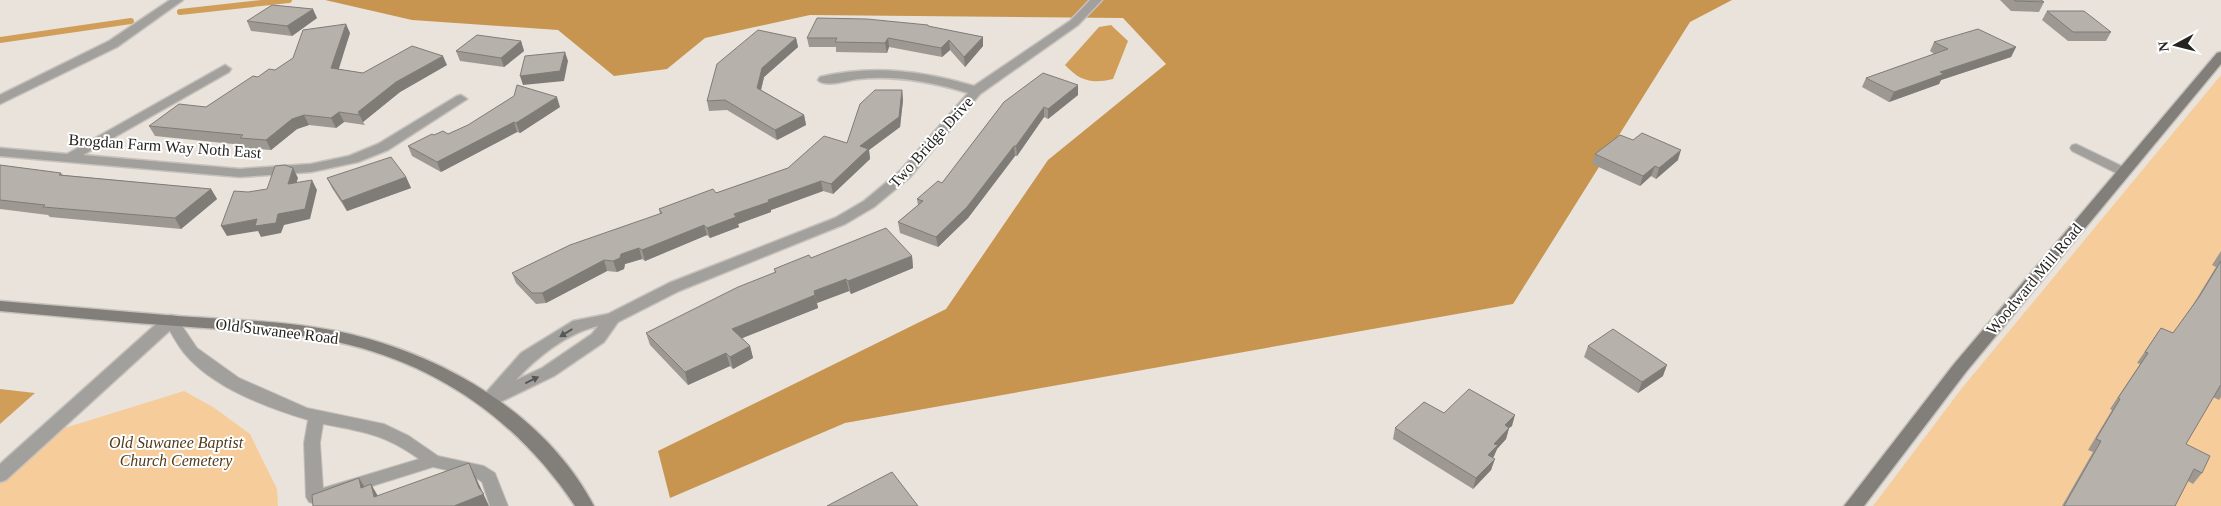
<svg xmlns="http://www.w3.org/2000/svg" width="2221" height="506" font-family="'Times New Roman',serif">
	<rect width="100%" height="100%" fill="#e9e3dc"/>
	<g fill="#f6cd9a">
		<polygon points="2221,75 2221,506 1873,506 1962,388"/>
		<polygon points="184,391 213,407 250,434 277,489 278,506 0,506 0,484 58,430"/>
	</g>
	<polygon fill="#c79550" points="325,0 1732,0 1690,22 1513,304 845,423 670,498 658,451 946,309 1048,160 1166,64 1123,18 810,15 705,38 667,69 614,76 558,30 412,20"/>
	<g fill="#d19e5a">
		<path d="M1111 25 1128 41 1113 79C1091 84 1080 81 1065 65L1099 27Z"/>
		<polygon points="0,389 35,393 0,424"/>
	</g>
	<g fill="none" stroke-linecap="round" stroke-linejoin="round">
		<g stroke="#d19e5a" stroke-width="6">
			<polyline points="180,12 289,0"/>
			<polyline points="0,40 131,21"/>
		</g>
		<defs>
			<g id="lane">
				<polygon points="2076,144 2128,169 2130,172 2128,175 2120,175 2072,151 2070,148 2072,145"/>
				<path d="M171 315 176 317 197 348 239 378 307 408 384 424 409 436 438 456 484 466 495 473 508 506H490L482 482 473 476 433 467 315 504 309 502 306 497 304 443 308 420C266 407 213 388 184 353 176 343 170 331 164 320ZM323 424C364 432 384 434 419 459L323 488 320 443Z"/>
			</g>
			<g id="street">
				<polygon points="170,0 183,0 117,47 0,104 0,95 109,41"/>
				<path d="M1090 0H1102L1078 25 980 94 910 177 874 207 845 224 679 291 618 322 604 342 554 376 494 405 488 407 482 405 479 401 482 397 521 353 573 321 608 314 669 283 835 218 864 201 900 171 968 93C932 82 896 75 858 79 848 80 825 88 818 80L820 77C872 64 923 71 974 86L1070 21ZM598 326 592 334 542 368 516 380C537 357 567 333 598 326Z"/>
				<polygon points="225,65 231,69 229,72 83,155 240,169 311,164 349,156 378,144 457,96 461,95 467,99 388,150 358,162 311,172 240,177 0,156 0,148 67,154"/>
				<polygon points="171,315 177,316 179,320 177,324 6,480 0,482 0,464 165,316"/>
			</g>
			<g id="secondary">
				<polygon points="2221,52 2221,64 1966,372 1864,506 1844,506 1954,364 2217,53"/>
				<path d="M0 301C59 306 118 311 177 316 235 320 294 321 350 334 447 357 547 416 594 506H575C521 425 445 369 350 345 293 331 235 331 177 326 118 322 59 316 0 311Z"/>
			</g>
		</defs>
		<use href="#lane" stroke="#c6c1ba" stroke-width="2"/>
		<use href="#street" stroke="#c6c1ba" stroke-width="3"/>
		<use href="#secondary" stroke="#c6c1ba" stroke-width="3"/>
		<use href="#lane" fill="#a2a09d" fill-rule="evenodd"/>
		<use href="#street" fill="#a2a09d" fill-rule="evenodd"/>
		<use href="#secondary" fill="#827f7a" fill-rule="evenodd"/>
	</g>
	<g fill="#9d9892">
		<polygon points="2000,0 2041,0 2044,2 2039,12 2011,11"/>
		<polygon points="2047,11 2111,32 2106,41 2068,41 2042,20"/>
		<polygon points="317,18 292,36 251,31 247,21"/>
		<polygon points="929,27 983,37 983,46 965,67 950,50 942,57 889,47 887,53 836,52 836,47 809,47 807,38"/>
		<polygon points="350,33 338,69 363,73 447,65 400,92 363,122 365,125 344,122 336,128 309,125 297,129 271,150 245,148 243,145 155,136 149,126 206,107 258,77 275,70"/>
		<polygon points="796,38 798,47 764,77 761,90 804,115 806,125 777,140 727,110 709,111 707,101"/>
		<polygon points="521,41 524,51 504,67 460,61 456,51"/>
		<polygon points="1934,42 2016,47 2011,57 1941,80 1939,84 1889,102 1862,87 1866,78 1934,54 1930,51"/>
		<polygon points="1078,85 1078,95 1048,119 1044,117 1017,156 1015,156 968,218 938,247 900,233 898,222 918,205 917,199 942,183 1004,102"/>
		<polygon points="902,90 903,100 900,127 869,150 870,159 833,194 823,191 771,210 771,212 738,224 739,227 710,238 707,235 645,261 642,259 625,264 624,269 617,272 607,271 546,303 536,304 516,283 512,273 660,214 659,209 716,193 788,168 847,143"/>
		<polygon points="560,107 520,133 517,132 441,172 412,156 408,146 434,135 448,134"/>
		<polygon points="1595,154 1678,160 1656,179 1651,176 1640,186 1592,164"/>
		<polygon points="0,165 61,173 63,175 211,189 217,199 181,229 50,217 48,215 0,209"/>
		<polygon points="406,177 411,188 347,211 332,188 327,178"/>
		<polygon points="2221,251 2221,397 2219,400 2213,397 2186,444 2202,473 2193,484 2188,481 2175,506 2062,506 2093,452 2088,450 2112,410 2110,409 2140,364 2137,363 2161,328 2173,333 2191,308 2216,267 2212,265"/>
		<polygon points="912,256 913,268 851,294 849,291 817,303 818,308 742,338 750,346 753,358 733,369 730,366 688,385 650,345 646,333 775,273 774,269 811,258"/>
		<polygon points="1588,346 1663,376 1638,393 1584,357"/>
		<polygon points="1444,413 1512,426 1509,428 1506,439 1497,449 1494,456 1493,458 1491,470 1473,489 1393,439 1395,428"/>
	</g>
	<g fill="#7f7c77">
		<polygon points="313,9 317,18 292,36 287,26"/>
		<polygon points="346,24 350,33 336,78 331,68"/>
		<polygon points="983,37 983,46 965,67 964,57"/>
		<polygon points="796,38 798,47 764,77 759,98 757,88 762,68"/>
		<polygon points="888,38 889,47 887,53 885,43"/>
		<polygon points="949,40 950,50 942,57 941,48"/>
		<polygon points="521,41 524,51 504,67 501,58"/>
		<polygon points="2016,47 2011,57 1941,80 1939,84 1889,102 1894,92 1940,72"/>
		<polygon points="565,52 568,61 564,81 523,85 520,76"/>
		<polygon points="443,56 447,65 400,92 363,122 358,112 396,82"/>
		<polygon points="1078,85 1078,95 1048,119 1048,109"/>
		<polygon points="902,90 903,100 900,127 869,150 870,159 833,194 831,184"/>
		<polygon points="557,97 560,107 520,133 516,123"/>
		<polygon points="1044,107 1044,117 1017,156 1016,146"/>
		<polygon points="339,112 344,122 336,128 331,118"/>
		<polygon points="304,115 309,125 297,129 271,150 266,140 292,119"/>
		<polygon points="804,115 806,125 777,140 775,130"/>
		<polygon points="514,122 517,132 441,172 437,162"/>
		<polygon points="1014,146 1015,156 968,218 938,247 936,237"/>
		<polygon points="1681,150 1678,160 1656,179 1659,168"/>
		<polygon points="1655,166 1651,176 1640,186 1643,176"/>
		<polygon points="293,168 298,178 293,194 288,184"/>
		<polygon points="406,177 411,188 347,211 342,201"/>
		<polygon points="312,180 317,190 310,219 284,225 281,233 261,237 258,231 227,236 221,226 257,219 278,214"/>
		<polygon points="821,181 823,191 771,210 771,212 738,224 739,227 710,238 707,228 734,214 768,200"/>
		<polygon points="211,189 217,199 181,229 175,218"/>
		<polygon points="704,225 707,235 645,261 642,250"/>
		<polygon points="639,248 642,259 625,264 624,269 617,272 613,261 621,254"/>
		<polygon points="912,256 913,268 851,294 848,281"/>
		<polygon points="604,260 607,271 546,303 542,293"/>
		<polygon points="846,279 849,291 817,303 814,291"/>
		<polygon points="815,295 818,308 735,341 732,329"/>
		<polygon points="750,346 753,358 733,369 730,357"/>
		<polygon points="726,353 730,366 688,385 685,372"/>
		<polygon points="1667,365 1663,376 1638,393 1642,382"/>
		<polygon points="1515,415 1512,426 1509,428 1506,439 1497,449 1494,456 1485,466 1488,455 1494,444 1505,425"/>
		<polygon points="1495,459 1491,470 1473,489 1476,478"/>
		<polygon points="469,463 478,482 489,506 454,506 479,488"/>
		<polygon points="359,478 370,496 361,488"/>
		<polygon points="371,484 382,503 374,497"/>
	</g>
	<g fill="#b6b1aa" stroke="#7f7c77">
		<polygon points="2014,0 2041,0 2044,2 2015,1"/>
		<polygon points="272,5 313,9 287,26 247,21"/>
		<polygon points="2047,11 2084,11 2111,32 2073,32"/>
		<polygon points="817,18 867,19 928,25 928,26 983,37 964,57 949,40 941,48 888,38 885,43 835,42 837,38 807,38"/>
		<polygon points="346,24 331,68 363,73 412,46 443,56 396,82 358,112 360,115 339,112 331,118 304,115 292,119 266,140 240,138 243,135 149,126 179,104 206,107 253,76 258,77 269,69 275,70 293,58 303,30"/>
		<polygon points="1978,29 2016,47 1940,72 1944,74 1894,92 1866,78 1948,49 1934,42"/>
		<polygon points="758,30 796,38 762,68 757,88 804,115 775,130 725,100 707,101 717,64"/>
		<polygon points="477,35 521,41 501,58 456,51"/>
		<polygon points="565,52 560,71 520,76 525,56"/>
		<polygon points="1043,73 1078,85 1048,109 1044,107 1016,146 1014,146 967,207 936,237 898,222 923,201 917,199 938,181 942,183 1004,102"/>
		<polygon points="517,85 557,97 516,123 514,122 437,162 408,146 432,134 434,135 443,131 448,134 468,125 514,96"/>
		<polygon points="875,90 902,90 899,117 860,146 868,149 831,184 821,181 768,200 769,202 734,214 736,217 707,228 704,225 642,250 639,248 621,254 620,258 613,261 604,260 542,293 532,293 512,273 570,245 662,213 659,209 713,189 716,193 788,168 824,136 847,143 860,104"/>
		<polygon points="1642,133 1681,150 1659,168 1655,166 1643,176 1595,154 1620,135 1633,140"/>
		<polygon points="391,157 406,177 342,201 327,178"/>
		<polygon points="0,165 61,173 59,175 211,189 175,218 43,207 45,205 0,200"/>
		<polygon points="285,165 293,168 288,184 312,180 305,209 278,214 276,223 255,226 257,219 221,226 234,191 248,192 267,189 275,166"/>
		<polygon points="886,228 912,256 848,281 846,279 814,291 815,295 732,329 750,346 730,357 726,353 685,372 646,333 738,287 776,272 774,269 809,255 811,258"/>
		<polygon points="2221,261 2221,386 2220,386 2186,444 2210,456 2202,473 2194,469 2175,506 2064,506 2101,441 2096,439 2120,399 2118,398 2148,353 2145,352 2161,328 2173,333 2199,297"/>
		<polygon points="1613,329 1667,365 1642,382 1588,346"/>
		<polygon points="1469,389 1515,415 1505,425 1509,428 1494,444 1498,445 1488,455 1495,459 1476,478 1395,428 1424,402 1444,413"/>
		<polygon points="469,463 479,488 484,494 454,506 313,506 312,495 359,478 361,488 371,484 374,497"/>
		<polygon points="892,472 918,506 827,506"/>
	</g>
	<defs><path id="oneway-solid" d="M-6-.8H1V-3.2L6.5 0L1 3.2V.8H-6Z" transform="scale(1.25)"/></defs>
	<g fill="#585653">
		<use href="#oneway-solid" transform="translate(566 333) rotate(148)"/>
		<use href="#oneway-solid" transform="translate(532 380) rotate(-26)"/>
	</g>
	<g text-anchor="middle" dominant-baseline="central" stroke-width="4" stroke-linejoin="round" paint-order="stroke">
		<g font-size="16" fill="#262421" stroke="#fff">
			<text transform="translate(931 142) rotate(-48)">Two Bridge Drive</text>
			<text transform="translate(165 146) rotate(4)">Brogdan Farm Way Noth East</text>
			<text transform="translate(2034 279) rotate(-50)">Woodward Mill Road</text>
			<text transform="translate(277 331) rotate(7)">Old Suwanee Road</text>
		</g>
		<g font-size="16" font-style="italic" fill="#513b1d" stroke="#fff">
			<text x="176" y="442">Old Suwanee Baptist<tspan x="176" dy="18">Church Cemetery</tspan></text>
		</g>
	</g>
	<g transform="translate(2176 45) rotate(263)" stroke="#ffffff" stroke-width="4" paint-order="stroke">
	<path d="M0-4L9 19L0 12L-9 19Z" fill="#262421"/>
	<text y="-8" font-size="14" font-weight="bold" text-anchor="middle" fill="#262421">N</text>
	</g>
</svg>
